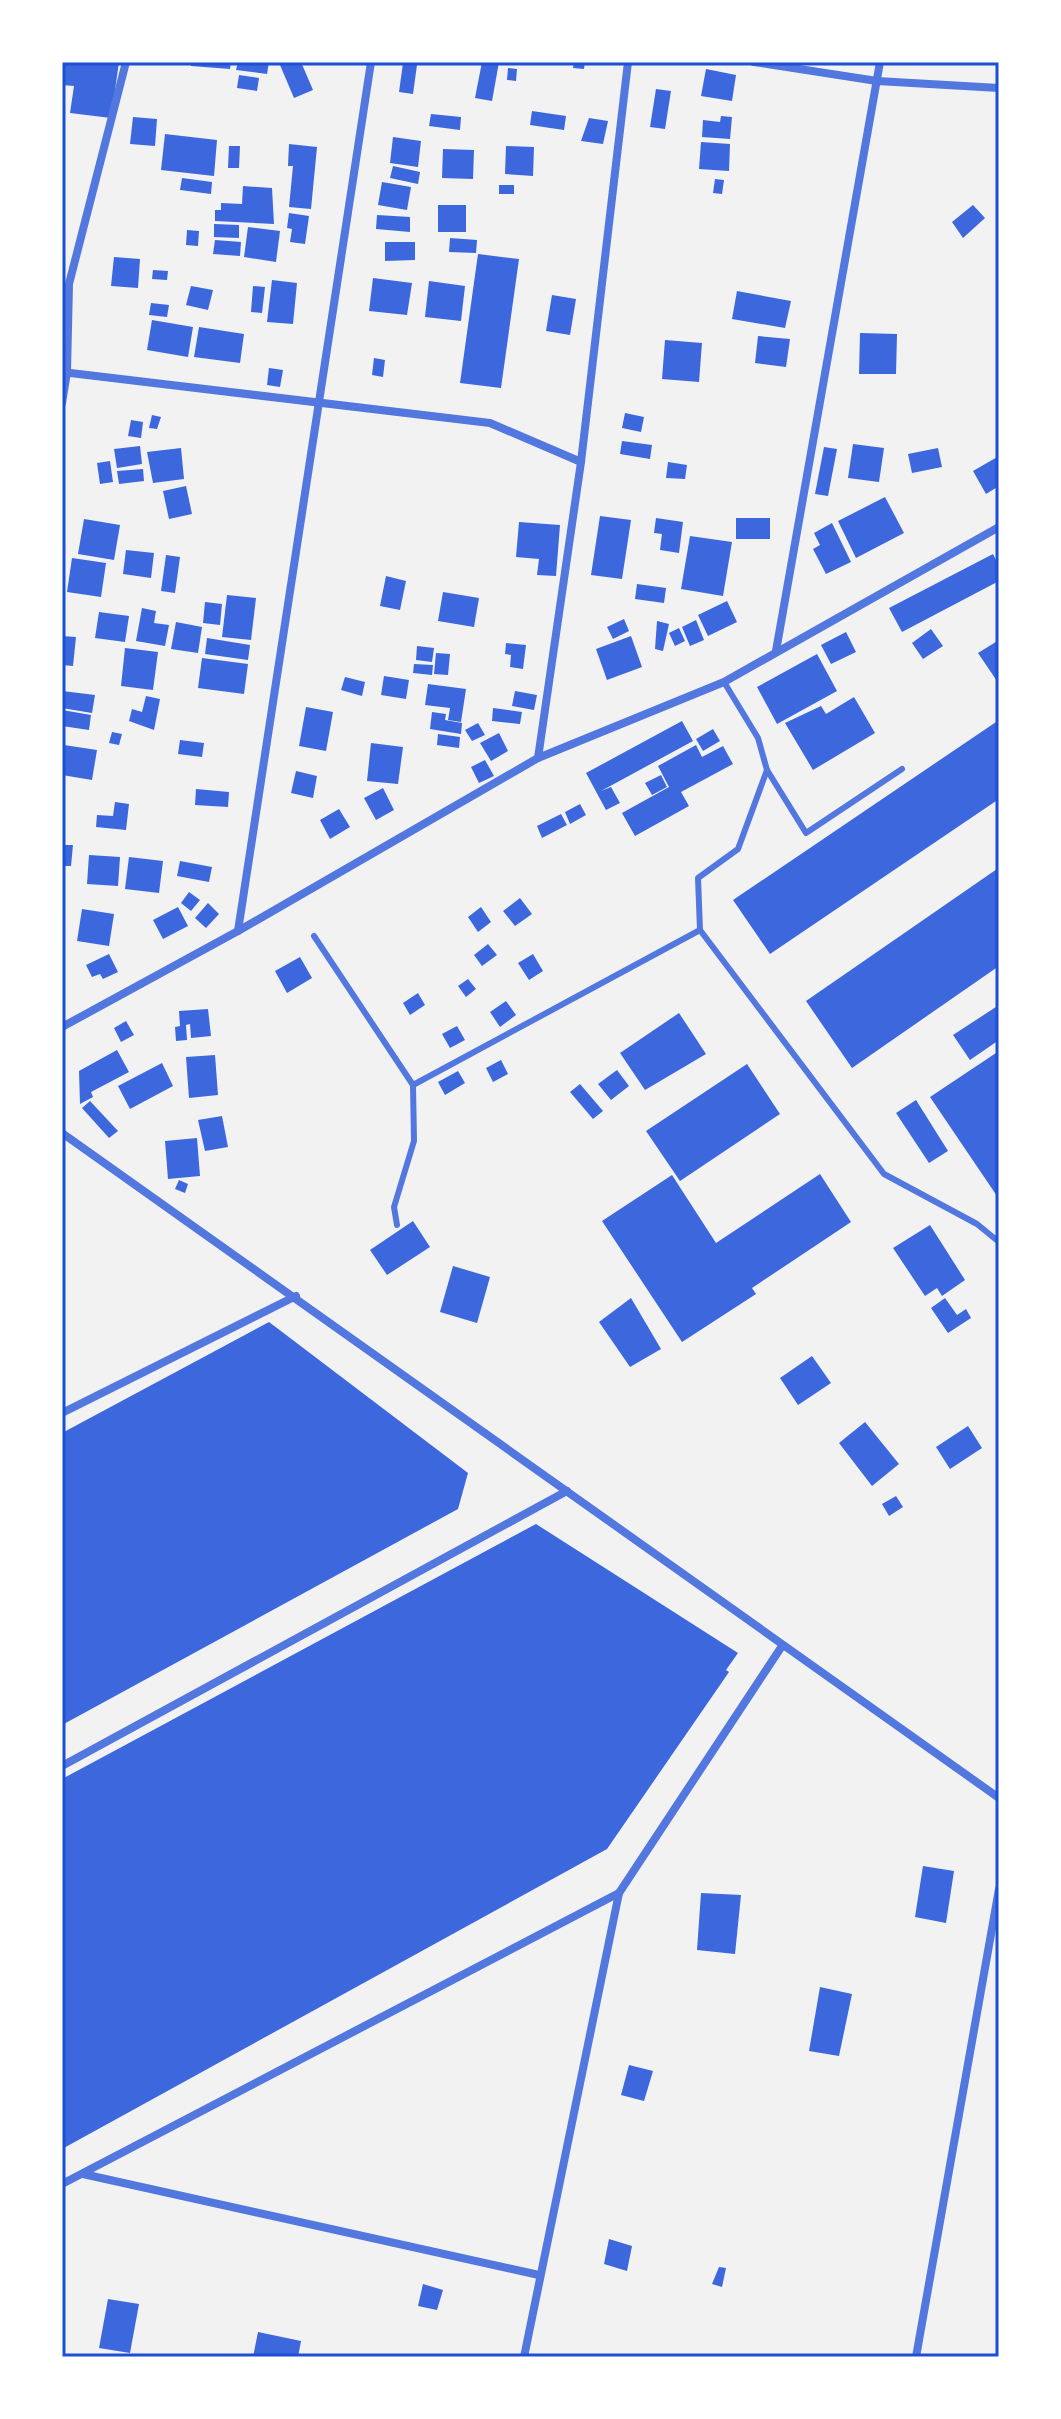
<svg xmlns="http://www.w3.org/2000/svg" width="1061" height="2419" font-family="Figtree,sans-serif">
	<rect width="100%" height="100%" fill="#f2f2f2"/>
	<g fill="#3d67dc">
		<polygon points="65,62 119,62 111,118 70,113 74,86 62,85"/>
		<polygon points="191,62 231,62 230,69 191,66"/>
		<polygon points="238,62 269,62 267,74 236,70"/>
		<polygon points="288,62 301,62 313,90 294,98 280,65"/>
		<polygon points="482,62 499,62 492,101 475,98"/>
		<polygon points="574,62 585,62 584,69 573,68"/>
		<polygon points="403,63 417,65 413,94 399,92"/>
		<polygon points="508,68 517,69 516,81 507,80"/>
		<polygon points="706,69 736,75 732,101 701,96"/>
		<polygon points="239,75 259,78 257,91 237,88"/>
		<polygon points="656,89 671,91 665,129 650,127"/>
		<polygon points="532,111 566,116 564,130 530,125"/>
		<polygon points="431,114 461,117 460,130 429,126"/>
		<polygon points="721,116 732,117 730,139 702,137 703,120 720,122"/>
		<polygon points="133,117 157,119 155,146 130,144"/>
		<polygon points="589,118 608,121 603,144 581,141"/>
		<polygon points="165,134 217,140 214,176 161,170"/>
		<polygon points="393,137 421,141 418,167 390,163"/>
		<polygon points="701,142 730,144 729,171 699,169"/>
		<polygon points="289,144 317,147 311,209 289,207 293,166 288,166"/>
		<polygon points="229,146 240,146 239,168 228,168"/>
		<polygon points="506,146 534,147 533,176 505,174"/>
		<polygon points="443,149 474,150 473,179 442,178"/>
		<polygon points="393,166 420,172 418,184 390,178"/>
		<polygon points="182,178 212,182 211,194 180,190"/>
		<polygon points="715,179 724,180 722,194 713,193"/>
		<polygon points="382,182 411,187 407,210 378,205"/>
		<rect x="499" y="185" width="15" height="9"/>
		<polygon points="243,186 272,188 274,224 215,221 215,210 221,210 221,203 242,204"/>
		<rect x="438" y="205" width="28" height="27"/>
		<polygon points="973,205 985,218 963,238 952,222"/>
		<polygon points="289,213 309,216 305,244 290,242 292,229 287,228"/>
		<polygon points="377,215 410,217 410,232 376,229"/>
		<polygon points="214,224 239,225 239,238 214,237"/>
		<polygon points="248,227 280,231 276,262 244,257"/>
		<polygon points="187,230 199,231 198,246 186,245"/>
		<polygon points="450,238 477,240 476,253 449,252"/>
		<polygon points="215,240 241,242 240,256 213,254"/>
		<polygon points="385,242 415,242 415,260 385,261"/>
		<polygon points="478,254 519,259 501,388 460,383"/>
		<polygon points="114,257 140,259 138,288 111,286"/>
		<polygon points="153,270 168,271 167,280 152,279"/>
		<polygon points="373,278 412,283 407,315 369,311"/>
		<polygon points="272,280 297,283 293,324 267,322"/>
		<polygon points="429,281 465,286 461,321 425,317"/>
		<polygon points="191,286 213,290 208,310 186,305"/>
		<polygon points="253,286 265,287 262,313 251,312"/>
		<polygon points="737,291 791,301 785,328 732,319"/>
		<polygon points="552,295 576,299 570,335 546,331"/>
		<polygon points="151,303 169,305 167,317 149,315"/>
		<polygon points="152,320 193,327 188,357 147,350"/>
		<polygon points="199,327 244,334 240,363 194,357"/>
		<polygon points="860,333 897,334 896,374 859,374"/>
		<polygon points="758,336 790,339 786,367 755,363"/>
		<polygon points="665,340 702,343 699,382 662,379"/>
		<polygon points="374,358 385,360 383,377 372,375"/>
		<polygon points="269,368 283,370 280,387 267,385"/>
		<polygon points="625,413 644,417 641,432 622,428"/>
		<polygon points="152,415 161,417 157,429 149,428"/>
		<polygon points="131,420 143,422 141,438 128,436"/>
		<polygon points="622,441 652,445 650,459 620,454"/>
		<polygon points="853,444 884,448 879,482 848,478"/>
		<polygon points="140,446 142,464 117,468 114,449"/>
		<polygon points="824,447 837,449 828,496 815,494"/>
		<polygon points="181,448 184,479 153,483 147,452"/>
		<polygon points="938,448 942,467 912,473 908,454"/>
		<polygon points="999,456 999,486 986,494 973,471"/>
		<polygon points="110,461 113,482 100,484 97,463"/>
		<polygon points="668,462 687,465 685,479 666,478"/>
		<polygon points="143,469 144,481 119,484 117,471"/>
		<polygon points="186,486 192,514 169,519 163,491"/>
		<polygon points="885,497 904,533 856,558 838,521"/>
		<polygon points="600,516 631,520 622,579 591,575"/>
		<polygon points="656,518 683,522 679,553 660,550 662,534 654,533"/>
		<rect x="736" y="518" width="34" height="21"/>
		<polygon points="84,519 120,525 114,560 78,554"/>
		<polygon points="519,522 560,525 556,576 537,575 539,559 516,557"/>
		<polygon points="832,523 851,562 826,574 813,549 820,545 814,533"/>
		<polygon points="690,536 732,542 723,596 681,589"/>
		<polygon points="126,550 154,553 151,578 123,574"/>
		<polygon points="993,554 999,566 999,581 902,632 889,608"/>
		<polygon points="166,555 180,557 175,593 161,591"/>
		<polygon points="72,558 106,563 101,597 67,592"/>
		<polygon points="386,576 406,581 400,610 380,606"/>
		<polygon points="637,584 666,588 664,603 635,599"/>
		<polygon points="443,592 479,598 474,627 438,621"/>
		<polygon points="227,595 256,598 251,640 222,637"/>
		<polygon points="727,601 737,622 708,636 698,615"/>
		<polygon points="205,602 222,604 220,625 203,623"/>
		<polygon points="142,608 156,611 154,623 169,625 165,646 136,641"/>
		<polygon points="99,612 129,616 125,642 95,638"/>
		<polygon points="624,619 629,631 613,639 607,627"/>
		<polygon points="696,620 704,640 690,646 682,627"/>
		<polygon points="657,621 669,624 663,651 655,649"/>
		<polygon points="176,622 202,627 198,653 171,649"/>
		<polygon points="679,628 685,641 675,646 669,633"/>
		<polygon points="931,629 943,646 923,659 912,643"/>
		<polygon points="846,632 856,652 831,664 821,645"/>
		<polygon points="62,636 76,637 73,666 62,665"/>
		<polygon points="631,636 642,667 607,680 596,649"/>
		<polygon points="207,638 250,645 248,660 205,654"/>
		<polygon points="999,640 999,684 978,653"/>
		<polygon points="506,643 526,645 523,669 510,667 511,655 505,654"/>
		<polygon points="417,646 434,648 432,662 416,660"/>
		<polygon points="125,648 158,652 153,690 121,686"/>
		<polygon points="436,653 450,654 448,675 434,674"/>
		<polygon points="817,654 837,691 777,724 757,687"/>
		<polygon points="202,658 248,664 244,694 198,688"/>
		<polygon points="414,664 433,665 432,675 413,673"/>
		<polygon points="384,676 409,680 406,699 381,695"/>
		<polygon points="345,677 365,682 362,696 341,690"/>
		<polygon points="428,684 466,689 461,722 448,720 450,708 425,705"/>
		<polygon points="62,691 95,695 92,713 62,708"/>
		<polygon points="515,691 537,695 534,710 512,706"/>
		<polygon points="146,696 160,699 154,730 129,721 132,709 142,712"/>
		<polygon points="854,697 875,733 813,770 785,723 821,706 826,714"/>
		<polygon points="306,707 333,712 326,751 299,746"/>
		<polygon points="493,708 522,712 520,724 492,721"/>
		<polygon points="62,710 91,715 89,730 62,726"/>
		<polygon points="432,712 446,714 445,720 462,723 461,734 430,729"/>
		<polygon points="999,720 999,799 770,954 733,900"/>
		<polygon points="682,721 693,741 601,791 611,787 620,803 606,810 586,773"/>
		<polygon points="478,723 485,735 472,741 465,730"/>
		<polygon points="713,729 720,741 703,751 696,739"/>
		<polygon points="112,732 122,734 119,745 109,743"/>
		<polygon points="499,733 508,751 491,761 480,743"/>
		<polygon points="438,734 460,737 459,748 437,745"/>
		<polygon points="180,740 204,743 202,757 178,754"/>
		<polygon points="371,743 403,747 398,784 367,781"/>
		<polygon points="64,745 97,750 92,780 62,775"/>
		<polygon points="696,745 702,757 723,746 733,764 681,792 689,806 635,836 622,813 669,787 658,766"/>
		<polygon points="485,760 494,776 479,783 471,767"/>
		<polygon points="296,771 317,776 313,798 291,793"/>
		<polygon points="661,775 667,787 652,795 645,783"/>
		<polygon points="383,788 394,810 376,820 364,798"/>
		<polygon points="196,789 229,792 228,807 195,805"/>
		<polygon points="115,802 129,804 126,830 96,827 97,815 113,816"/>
		<polygon points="580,804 586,815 570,824 565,812"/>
		<polygon points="339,809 350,827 330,839 320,820"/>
		<polygon points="561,814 567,825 542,838 537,826"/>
		<polygon points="62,845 73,845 71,866 62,866"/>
		<polygon points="89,855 120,857 118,886 87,884"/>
		<polygon points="129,857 163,861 159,893 125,889"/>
		<polygon points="180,861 212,867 209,882 177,876"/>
		<polygon points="997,869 999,966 852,1068 806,1001"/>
		<polygon points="189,892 200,900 191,911 181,903"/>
		<polygon points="520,898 532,914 515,926 503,911"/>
		<polygon points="208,903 219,914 206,928 195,918"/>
		<polygon points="178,907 188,926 163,939 153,920"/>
		<polygon points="481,907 491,922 478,932 468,917"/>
		<polygon points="82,909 114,914 109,946 77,941"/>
		<polygon points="488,944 497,955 482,966 474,955"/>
		<polygon points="109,954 118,972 103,979 100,974 92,977 86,965"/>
		<polygon points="533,954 543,971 529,980 518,963"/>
		<polygon points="300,957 312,978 287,993 275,971"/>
		<polygon points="468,979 476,989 466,997 458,986"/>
		<polygon points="418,993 425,1005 410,1015 403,1003"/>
		<polygon points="506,1001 516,1015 500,1027 490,1012"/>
		<polygon points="999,1005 999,1040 970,1060 953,1035"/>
		<polygon points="208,1009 211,1036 191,1038 190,1024 186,1025 187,1040 176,1041 175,1027 180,1026 179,1011"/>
		<polygon points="679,1013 706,1054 645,1090 620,1053"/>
		<polygon points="126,1021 134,1035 121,1042 114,1028"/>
		<polygon points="457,1026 465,1040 450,1048 442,1034"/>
		<polygon points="117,1050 129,1072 91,1092 93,1097 80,1104 79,1071"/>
		<polygon points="999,1051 999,1199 930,1097"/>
		<polygon points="215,1055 218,1095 189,1098 186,1057"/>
		<polygon points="501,1060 508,1074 493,1082 486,1068"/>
		<polygon points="162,1063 173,1086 130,1109 118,1086"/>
		<polygon points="747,1064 780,1114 680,1181 646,1131"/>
		<polygon points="617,1070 629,1086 611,1100 598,1084"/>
		<polygon points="458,1071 465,1083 445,1095 438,1082"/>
		<polygon points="580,1084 603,1111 593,1119 570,1092"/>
		<polygon points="916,1100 948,1151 929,1163 896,1113"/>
		<polygon points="90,1101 118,1131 109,1138 82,1108"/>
		<polygon points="222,1116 228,1147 205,1151 198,1120"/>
		<polygon points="197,1138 200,1176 168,1179 165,1141"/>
		<polygon points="820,1174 851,1222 752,1288 756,1294 682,1342 602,1221 672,1175 716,1243"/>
		<polygon points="179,1180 188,1184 185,1193 175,1189"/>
		<polygon points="413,1221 430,1247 387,1275 370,1250"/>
		<polygon points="930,1225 965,1280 942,1296 937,1288 925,1296 893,1248"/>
		<polygon points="453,1266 490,1277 477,1323 440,1312"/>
		<polygon points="631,1298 661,1349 630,1367 599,1322"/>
		<polygon points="945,1298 957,1315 966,1309 971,1318 948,1333 931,1308"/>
		<polygon points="269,1322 468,1473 458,1509 62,1725 62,1433"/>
		<polygon points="812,1356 831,1383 798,1405 780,1378"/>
		<polygon points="865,1422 899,1464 872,1486 839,1443"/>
		<polygon points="968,1426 982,1448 950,1469 936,1447"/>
		<polygon points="896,1496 903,1507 889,1516 882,1504"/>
		<polygon points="536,1524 738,1653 726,1670 729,1672 607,1849 62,2149 62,1779"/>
		<polygon points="923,1866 954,1871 946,1923 915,1917"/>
		<polygon points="701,1893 741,1895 735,1954 697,1950"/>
		<polygon points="820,1987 852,1994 839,2056 809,2051"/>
		<polygon points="629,2065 653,2071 644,2101 621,2095"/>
		<polygon points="609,2239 632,2246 627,2271 604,2264"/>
		<polygon points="719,2267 726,2268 722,2287 712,2284"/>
		<polygon points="423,2284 443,2290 437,2310 418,2306"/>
		<polygon points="108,2299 139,2304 130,2353 99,2348"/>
		<polygon points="258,2332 301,2341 298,2357 253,2357"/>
	</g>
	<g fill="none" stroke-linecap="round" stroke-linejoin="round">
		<g stroke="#5277de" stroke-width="6">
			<polyline points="767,770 806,833 902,769"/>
			<polyline points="700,930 884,1174 977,1224 999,1242"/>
			<polyline points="314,936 413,1085 414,1141 394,1207 397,1225"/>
			<polyline points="413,1085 700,930 698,878 738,849 767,770 758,738 724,682"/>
		</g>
		<g stroke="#5277de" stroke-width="8">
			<polyline points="754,62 877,81 999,88"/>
			<polyline points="62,372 490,423 581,462"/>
			<polyline points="62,403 67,372 69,284 126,62"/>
			<polyline points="776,651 880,62"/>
			<polyline points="538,758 581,462 628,62"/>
			<polyline points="238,931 371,62"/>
			<polyline points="62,1027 238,931 538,758 724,682 999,527"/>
			<polyline points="62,1133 999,1798"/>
			<polyline points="62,1413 296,1296"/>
			<polyline points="62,1766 567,1491"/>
			<polyline points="83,2174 539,2275"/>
			<polyline points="62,2184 619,1893"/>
			<polyline points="524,2357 619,1893 782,1646"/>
			<polyline points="916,2357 999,1889"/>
		</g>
	</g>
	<rect width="1061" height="2419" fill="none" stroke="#ffffff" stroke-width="128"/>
	<rect x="64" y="64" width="933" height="2291" fill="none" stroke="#1d4ed8" stroke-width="3"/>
</svg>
